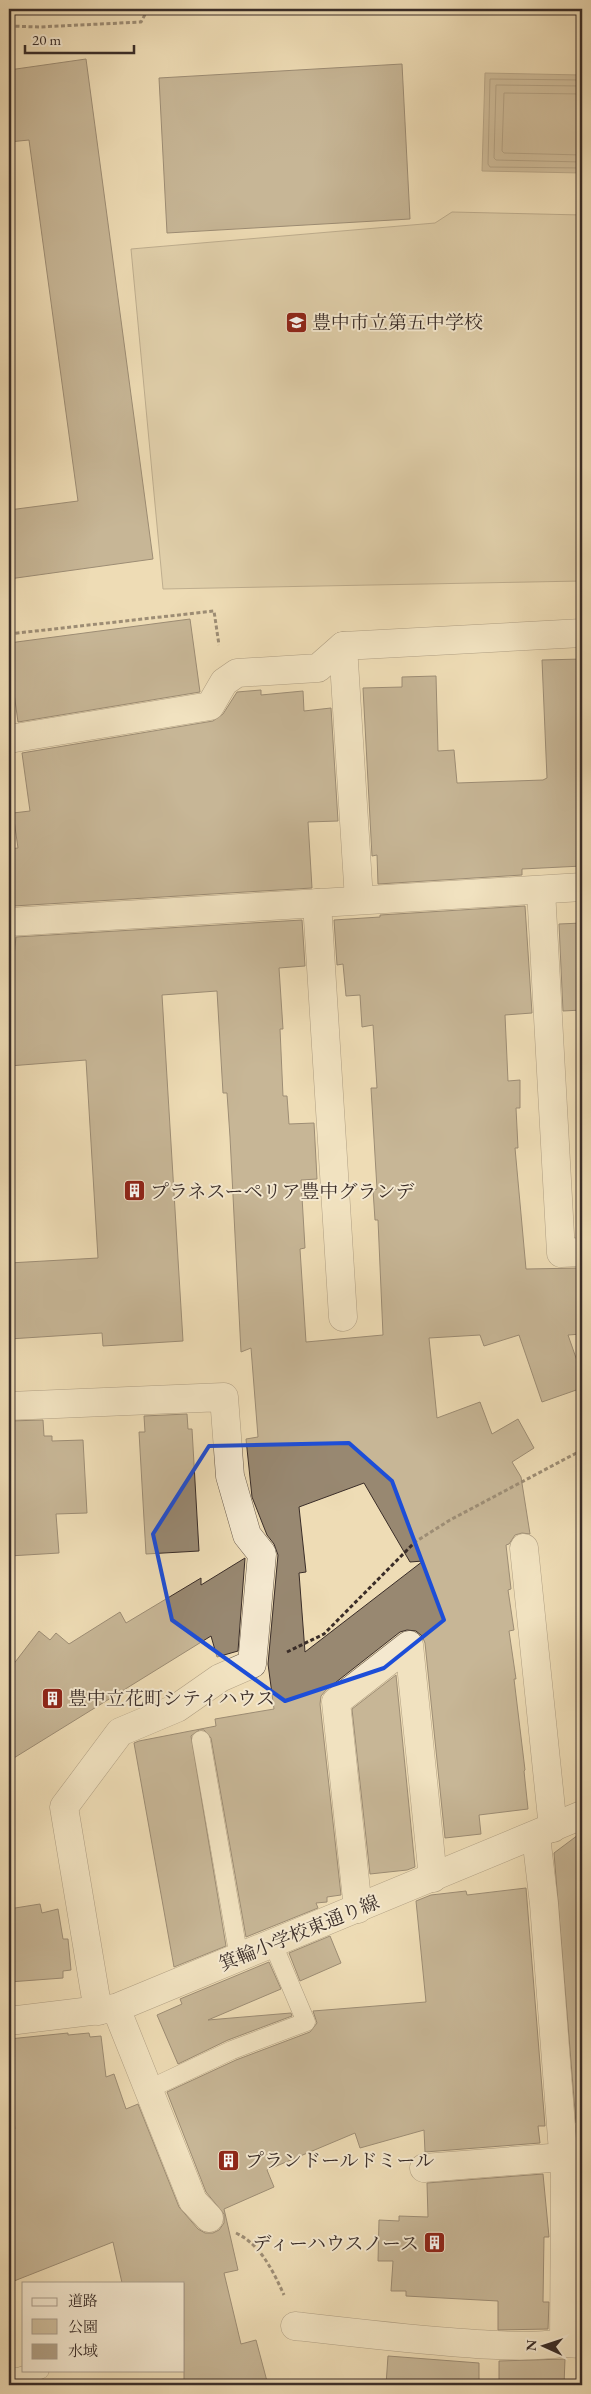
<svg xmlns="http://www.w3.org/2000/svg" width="591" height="2394" font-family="'EB Garamond','Noto Serif JP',serif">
	<rect width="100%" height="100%" fill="#eedcb5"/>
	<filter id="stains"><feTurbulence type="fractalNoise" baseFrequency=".004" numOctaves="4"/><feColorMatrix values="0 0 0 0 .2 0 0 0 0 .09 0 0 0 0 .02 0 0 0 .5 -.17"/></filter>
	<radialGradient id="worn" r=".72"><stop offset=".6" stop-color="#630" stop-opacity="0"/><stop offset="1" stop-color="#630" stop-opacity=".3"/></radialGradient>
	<polygon fill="#cfbe9d" stroke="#847662" points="452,212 582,215 582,581 163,589 131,249 435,223"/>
	<polygon fill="#b1a085" stroke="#817260" points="485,73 582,75 582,173 482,171"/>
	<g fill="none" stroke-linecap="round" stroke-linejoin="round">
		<g stroke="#766656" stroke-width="1">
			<polyline points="582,80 490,79 488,164 490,167 582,168"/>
			<polyline points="582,86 496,85 494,158 496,160 582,162"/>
			<polyline points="582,94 504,93 502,151 504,153 582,155"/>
		</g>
	</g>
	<g fill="#988871" stroke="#3a2d28" fill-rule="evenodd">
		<polygon points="86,59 153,559 9,579 9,510 78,501 29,140 9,142 9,70"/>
		<polygon points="402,64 410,219 167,233 159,78"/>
		<polygon points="190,619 200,692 18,722 13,686 9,687 9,643"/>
		<polygon points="582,659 582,866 522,869 522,875 378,884 377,855 372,856 363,688 402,687 402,677 436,676 438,751 454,750 457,783 543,780 547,778 542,660"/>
		<polygon points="261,690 261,695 303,691 304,711 331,708 338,821 308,822 312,888 13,906 9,849 18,848 13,813 30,811 22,753 213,721 223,714 237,692"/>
		<path d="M525 906 532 1013 505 1015 508 1081 520 1080V1108H516L518 1148H515L526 1269 582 1268V1334L568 1335 582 1375V1388L542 1402 519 1335 484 1346 480 1335 429 1338 437 1418 480 1402 492 1434 518 1419 534 1448 512 1462 521 1477 530 1534 522 1533 515 1535 509 1544 506 1545 511 1589 508 1590 514 1630 509 1631 516 1679H514L525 1770 524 1771 528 1809 479 1815 481 1834 445 1838 425 1643 422 1636 416 1631 407 1630 400 1632 326 1690 321 1696 320 1704 341 1895 327 1897V1902L316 1903 318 1908 246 1937 211 1738 204 1730H199L191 1736 226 1946 174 1967 134 1743 139 1741 216 1726 215 1719 274 1709 268 1664 278 1555 274 1544 267 1535 252 1497 246 1439 258 1437 251 1348 241 1352 230 1137 227 1093H223L217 991 162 995 183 1341 103 1346 102 1333 9 1339V1263L98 1258 86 1060 9 1066V957H14L16 937 302 920 305 966 279 968 283 1029H280L283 1096H287L289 1124 314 1123 317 1179 301 1180 305 1248 300 1249 306 1342 383 1335 378 1220H375L373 1190 377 1189 371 1088H377L373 1025 362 1027 360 995 346 996 343 964 337 965 334 920 380 917V915ZM364 1483 410 1562 423 1561 305 1652 299 1573 306 1572 299 1507Z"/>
		<polygon points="582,923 582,1010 563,1011 559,924"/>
		<polygon points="187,1414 188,1429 192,1429 199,1551 146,1554 139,1432 145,1432 144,1416"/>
		<polygon points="43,1420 44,1436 52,1436 52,1441 83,1440 87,1513 56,1514 59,1553 9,1556 9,1421"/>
		<polygon points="245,1558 238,1651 217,1657 211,1636 9,1761 9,1670 39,1631 50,1640 56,1633 69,1644 120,1612 126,1623 201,1578 201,1585"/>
		<polygon points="396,1675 415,1867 407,1870 370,1874 352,1709"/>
		<polygon points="582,1832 582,2123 576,2123 554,1853"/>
		<polygon points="526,1888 545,2126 538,2126 540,2143 425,2152 424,2130 360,2148 355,2133 267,2170 274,2187 224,2209 238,2270 224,2273 241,2344 256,2340 268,2385 184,2385 184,2283 122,2283 113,2242 9,2283 9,2132 15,2129 9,2082 9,2039 68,2033 68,2035 89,2033 90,2037 101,2036 106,2077 114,2074 126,2109 138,2104 179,2207 198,2229 205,2233 213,2233 219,2230 224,2223 224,2214 206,2192 167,2092 236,2060 310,2032 317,2023 313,2011 426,2002 416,1901 431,1895 466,1891 467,1895"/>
		<polygon points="40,1904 42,1913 58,1909 63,1939 68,1939 71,1970 63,1971 63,1978 9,1982 9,1909"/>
		<polygon points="330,1936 341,1963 300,1981 289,1953"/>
		<polygon points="269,1962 281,1989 208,2020 291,2013 292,2016 228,2040 178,2064 157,2015 182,2004 180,1999"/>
		<polygon points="543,2174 549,2237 544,2237 543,2302 549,2302 548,2329 498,2330 498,2301 406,2296 406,2291 391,2291 393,2261 378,2261 379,2220 399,2221 399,2216 428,2217 427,2183"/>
		<polygon points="388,2356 479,2363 479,2385 386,2385"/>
		<polygon points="565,2359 564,2385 499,2385 499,2361"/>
	</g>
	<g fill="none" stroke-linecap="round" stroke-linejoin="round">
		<defs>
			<g id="lane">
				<polyline points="201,1740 239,1958"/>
				<polyline points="149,2089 232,2050 306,2022 273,1944"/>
				<polyline points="9,2377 18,2377 40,2370"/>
			</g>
			<g id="street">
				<polyline points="343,646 359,900"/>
				<polyline points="9,739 210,706 224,682 237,673 318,668 343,646 582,633"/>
				<polyline points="541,890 561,1253 582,1252"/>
				<polyline points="317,903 343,1317"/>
				<polyline points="9,922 582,887"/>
				<polyline points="9,1406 224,1397 230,1476 247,1535 262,1554 252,1664 220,1678 177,1708 120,1732 64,1807 98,2011"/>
				<polyline points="524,1548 553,1828"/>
				<polyline points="536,1836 544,1904 565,2178 564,2343 582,2344"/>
				<polyline points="358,1909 336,1702 409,1645 433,1878"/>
				<polyline points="116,2008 193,2201 209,2218"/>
				<polyline points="9,2021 116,2008 582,1815"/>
				<polyline points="424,2168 563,2157"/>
				<path d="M295 2326C347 2332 398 2338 450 2342 488 2345 527 2348 564 2343"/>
			</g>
		</defs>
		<use href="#lane" stroke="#67594b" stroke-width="19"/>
		<use href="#street" stroke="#67594b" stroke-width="29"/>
		<g stroke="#3a2d28" stroke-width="3" stroke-dasharray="4 2.5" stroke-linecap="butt">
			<polyline points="9,26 39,27 141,22 148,9"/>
			<polyline points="9,634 214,611 219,645"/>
			<polyline points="287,1652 324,1634 415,1542 450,1520 582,1450"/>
			<path d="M236 2233C261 2245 273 2271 284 2295"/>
		</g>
		<use href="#lane" stroke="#f4e8cf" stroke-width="18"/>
		<use href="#street" stroke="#f4e8cf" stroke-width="28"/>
	</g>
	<path d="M0 0H591V2394H0ZM349 1443 392 1481 444 1620 384 1668 285 1701 172 1620 153 1534 209 1446Z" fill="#eedcb5" fill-opacity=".55" fill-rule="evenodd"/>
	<path fill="none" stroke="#1d4ed8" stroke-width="4" stroke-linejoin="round" d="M349 1443 392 1481 444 1620 384 1668 285 1701 172 1620 153 1534 209 1446Z"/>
	<defs>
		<symbol id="school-square" viewBox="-11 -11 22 22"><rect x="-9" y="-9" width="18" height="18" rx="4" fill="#8f2418" stroke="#f4e8cf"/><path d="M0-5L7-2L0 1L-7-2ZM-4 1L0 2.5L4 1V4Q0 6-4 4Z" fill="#fff"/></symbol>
		<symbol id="building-square" viewBox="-11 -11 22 22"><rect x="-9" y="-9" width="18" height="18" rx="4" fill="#8f2418" stroke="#f4e8cf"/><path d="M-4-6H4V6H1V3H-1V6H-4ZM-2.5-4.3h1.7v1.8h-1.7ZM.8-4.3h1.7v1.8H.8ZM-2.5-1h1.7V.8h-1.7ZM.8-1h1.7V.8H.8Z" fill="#fff"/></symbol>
	</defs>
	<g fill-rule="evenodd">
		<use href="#school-square" x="284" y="310" width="25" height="25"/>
		<use href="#building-square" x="122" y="1178" width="25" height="25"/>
		<use href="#building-square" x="40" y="1686" width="25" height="25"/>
		<use href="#building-square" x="216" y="2148" width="25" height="25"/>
		<use href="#building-square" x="422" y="2230" width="25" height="25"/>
	</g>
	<g text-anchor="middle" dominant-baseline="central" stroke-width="4" stroke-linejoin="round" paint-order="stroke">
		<g font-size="19" fill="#3a2d28" stroke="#f4e8cf" text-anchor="start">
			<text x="312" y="322">豊中市立第五中学校</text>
			<text x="150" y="1191">プラネスーペリア豊中グランデ</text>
			<text x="68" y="1698">豊中立花町シティハウス</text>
			<text x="245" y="2160">プランドールドミール</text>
			<text x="419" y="2243" text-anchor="end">ディーハウスノース</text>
		</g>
		<g font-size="19" fill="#3a2d28" stroke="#f4e8cf">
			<text transform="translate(299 1933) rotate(-22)">箕輪小学校東通り線</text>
		</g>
	</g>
	<rect width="591" height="2394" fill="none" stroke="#eedcb5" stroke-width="30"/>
	<rect x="10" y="10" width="571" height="2374" fill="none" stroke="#3a2d28" stroke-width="2.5"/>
	<rect x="15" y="15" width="561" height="2364" fill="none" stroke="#3a2d28"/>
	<rect x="22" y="2282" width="162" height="90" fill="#f4e8cf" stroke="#aa9d8c"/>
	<rect x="32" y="2298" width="25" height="8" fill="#f4e8cf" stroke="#aa9d8c"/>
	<text x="68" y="2306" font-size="15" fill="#3a2d28">道路</text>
	<rect x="32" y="2319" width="25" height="15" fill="#cfbe9d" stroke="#aa9d8c"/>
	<text x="68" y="2332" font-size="15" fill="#3a2d28">公園</text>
	<rect x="32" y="2344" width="25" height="15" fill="#b1a085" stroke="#aa9d8c"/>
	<text x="68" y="2356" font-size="15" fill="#3a2d28">水域</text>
	<g transform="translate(544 2346) rotate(273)" stroke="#f4e8cf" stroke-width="4" paint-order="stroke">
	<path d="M0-4L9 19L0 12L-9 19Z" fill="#3a2d28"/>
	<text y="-8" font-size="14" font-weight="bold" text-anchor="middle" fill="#3a2d28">N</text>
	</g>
	<path d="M25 45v8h109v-8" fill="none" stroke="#3a2d28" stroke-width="2.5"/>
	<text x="32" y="45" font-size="15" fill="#3a2d28" stroke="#f4e8cf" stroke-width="4" paint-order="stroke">20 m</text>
	<rect width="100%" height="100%" filter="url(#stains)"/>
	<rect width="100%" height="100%" fill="url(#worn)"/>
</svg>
